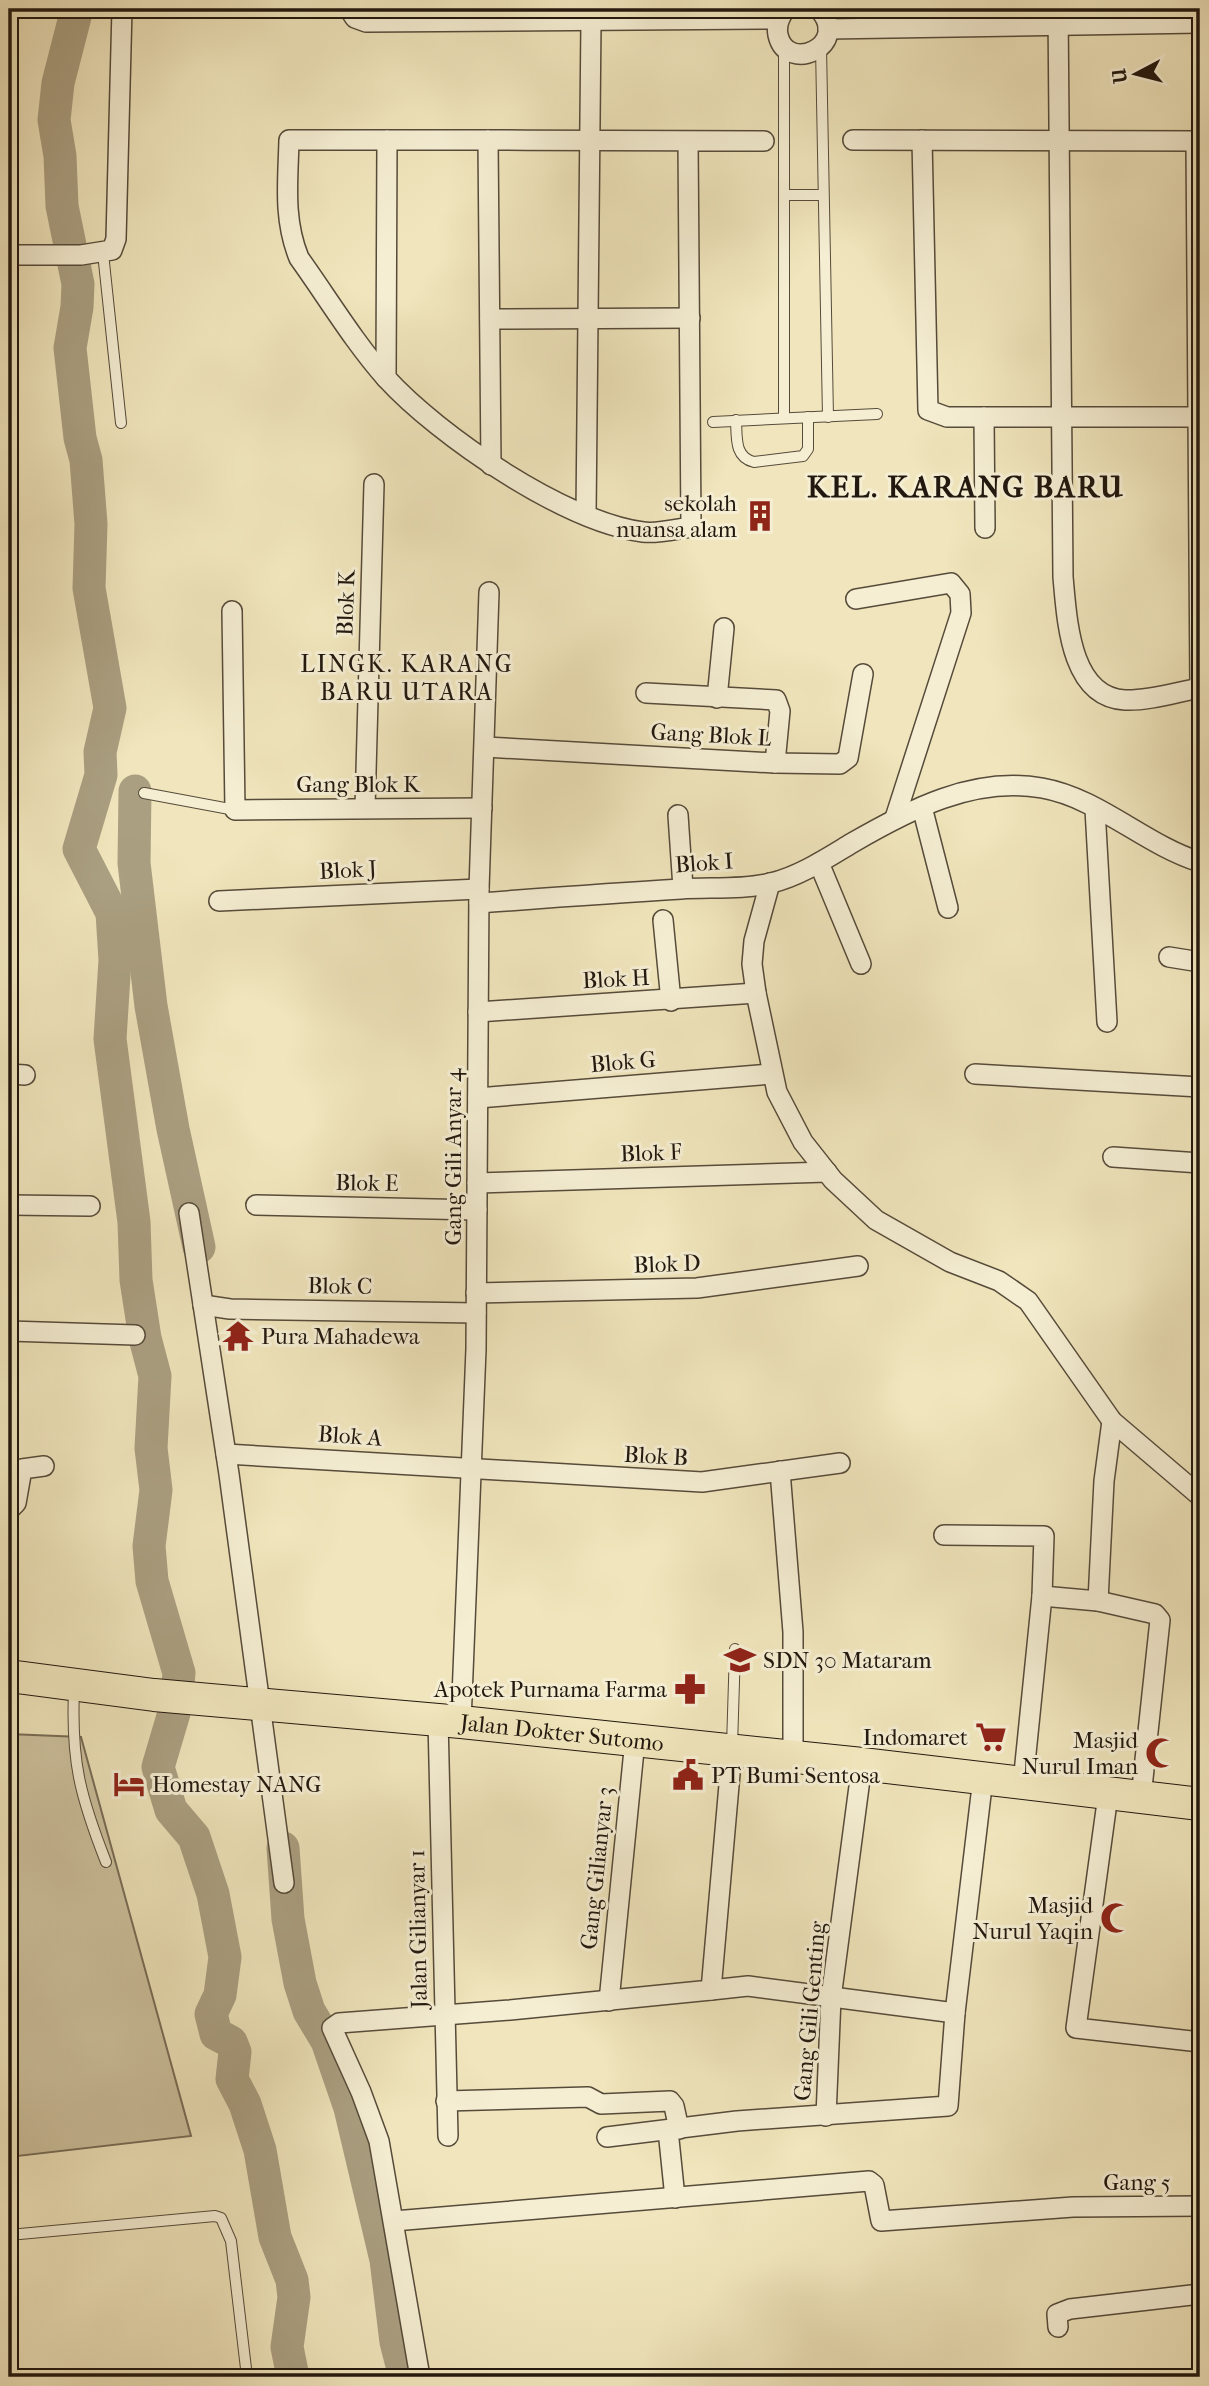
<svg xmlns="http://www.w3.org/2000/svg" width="1209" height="2386" font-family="'IM FELL French Canon',serif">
	<rect width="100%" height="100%" fill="#f0e5bc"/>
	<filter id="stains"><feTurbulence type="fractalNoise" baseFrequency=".00286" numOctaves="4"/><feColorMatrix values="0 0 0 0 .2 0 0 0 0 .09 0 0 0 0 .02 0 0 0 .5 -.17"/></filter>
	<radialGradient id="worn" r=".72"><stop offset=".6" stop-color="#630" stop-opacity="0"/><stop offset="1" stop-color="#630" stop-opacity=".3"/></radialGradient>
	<polygon fill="#cdc29f" stroke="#786d57" stroke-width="2" points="9,1734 81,1737 191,2136 9,2157"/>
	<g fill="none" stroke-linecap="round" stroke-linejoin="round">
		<g stroke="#aa9f81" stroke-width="33">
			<polyline points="77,9 58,83 54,120 60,156 62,206 78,284 77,307 70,348 80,438 86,460 91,524 89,588 110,708 100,752 101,775 79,849 112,913 115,960 110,1039 134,1222 136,1280 145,1338 155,1376 151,1448 156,1490 149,1546 152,1581 179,1673 176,1706 158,1767 171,1810 194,1837 213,1894 225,1957 220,1995 211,2014 216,2034 231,2042 235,2052 232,2079 245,2104 260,2150 275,2237 292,2280 294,2297 287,2347 293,2377"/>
			<polyline points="135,791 134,863 151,1006 173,1129 199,1247"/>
			<polyline points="283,1848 288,1919 300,1983 309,2011 327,2041 350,2108 386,2260 396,2342 405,2377"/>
		</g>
		<defs>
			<g id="lane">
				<polyline points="821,47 828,417"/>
				<polyline points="784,195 823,195"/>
				<polyline points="103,253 121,423"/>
				<polyline points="784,418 784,48"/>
				<path d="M736 420C737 437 734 457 754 462L803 456 808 449V417"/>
				<polyline points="713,422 877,414"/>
				<polyline points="144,793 235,810"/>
				<path d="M74 1690C71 1761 80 1796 106 1862"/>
				<polyline points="732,1746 735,1649"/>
				<polyline points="9,2235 215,2216 221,2218 231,2241 247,2377"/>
			</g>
			<g id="street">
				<polyline points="349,9 355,18 366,22 779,19"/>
				<path d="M786 9C779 17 776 25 778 35 787 75 852 45 819 9"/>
				<path d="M1058 9 1063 577C1067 620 1070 697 1125 700 1149 701 1177 692 1200 688"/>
				<polyline points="828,29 1200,23"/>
				<polyline points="488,140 491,465"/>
				<polyline points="853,140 1200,141"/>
				<polyline points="922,140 928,410 947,417 1200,417"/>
				<path d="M688 141 691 527C676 529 658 534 643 532 565 522 439 436 386 378 354 342 327 297 299 258 283 219 288 181 289 140 447 140 606 140 764 141"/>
				<polyline points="1196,141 1200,688"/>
				<polyline points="9,255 81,255 112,250 116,239 122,9"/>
				<polyline points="490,319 690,318"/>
				<polyline points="386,378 387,140"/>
				<polyline points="984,417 985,528"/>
				<polyline points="586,515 591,21"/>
				<polyline points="856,599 951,583 960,594 961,613 895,818"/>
				<polyline points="232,611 235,810 482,808"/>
				<polyline points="646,693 776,700 780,711 775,763"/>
				<polyline points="717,698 724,628"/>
				<polyline points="485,747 775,763 840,764 848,758 863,674"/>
				<polyline points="922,807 948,908"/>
				<polyline points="365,808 374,484"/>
				<polyline points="1095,809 1107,1022"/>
				<polyline points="678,815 683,888"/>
				<polyline points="819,863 861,964"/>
				<polyline points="770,883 754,941 752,964 756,993 777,1092 803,1142 833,1180 876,1220 950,1262 999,1281 1028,1301 1112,1421 1200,1496"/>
				<polyline points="219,901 479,889"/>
				<path d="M479 903C546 898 614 893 681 889 709 887 743 890 771 883 800 876 827 858 852 843 909 810 973 776 1042 788 1099 798 1145 845 1200 862"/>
				<polyline points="663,920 671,1001"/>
				<polyline points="1169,957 1200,962"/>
				<polyline points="478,1012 756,993"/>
				<polyline points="9,1074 25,1075"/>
				<polyline points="975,1074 1200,1087"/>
				<polyline points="478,1098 772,1074"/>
				<polyline points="1113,1157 1200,1163"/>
				<polyline points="477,1183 827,1172"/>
				<polyline points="9,1205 90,1206"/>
				<polyline points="256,1205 477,1210"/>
				<polyline points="189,1213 229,1474 284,1883"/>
				<polyline points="476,1293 697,1288 858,1266"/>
				<polyline points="203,1305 230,1309 476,1313"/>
				<polyline points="9,1331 135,1335"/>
				<polyline points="226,1454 702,1482 840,1463"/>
				<polyline points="780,1471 793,1632 793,1756"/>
				<polyline points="9,1510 16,1503 22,1469 44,1466"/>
				<polyline points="944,1535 1044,1536 1042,1596 1023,1783"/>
				<polyline points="1042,1596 1098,1601 1155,1614 1160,1620 1141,1797"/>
				<polyline points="1098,1601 1104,1481 1112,1421"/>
				<polyline points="438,1720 448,2136"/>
				<polyline points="461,1722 476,1349 479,889 489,592"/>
				<polyline points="1108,1795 1076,2028 1200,2042"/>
				<polyline points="711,1990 748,1986 955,2013"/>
				<polyline points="609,2001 635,1740"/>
				<polyline points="446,2101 588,2097 601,2104 670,2101 674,2106 679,2129"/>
				<polyline points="826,2116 831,1998 862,1764"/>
				<polyline points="668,2130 675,2198"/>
				<polyline points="607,2137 737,2121 948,2106 955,2013 983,1778"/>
				<polyline points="394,2221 869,2181 874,2185 881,2221 1073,2207 1200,2206"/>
				<polyline points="1058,2327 1057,2314 1070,2309 1200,2294"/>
				<polyline points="420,2377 379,2141 361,2092 332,2028 339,2023 510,2010 711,1990 732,1751"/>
			</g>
			<g id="primary">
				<path id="s1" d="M9 1676 154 1695 461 1722 862 1764 1200 1804"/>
			</g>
		</defs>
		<use href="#lane" stroke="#564b3a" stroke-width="12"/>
		<use href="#street" stroke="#564b3a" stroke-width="22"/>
		<use href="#primary" stroke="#22180f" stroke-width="34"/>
		<use href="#lane" stroke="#f5eed3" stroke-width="10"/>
		<use href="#street" stroke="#f5eed3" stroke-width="19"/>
		<use href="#primary" stroke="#f0e5bc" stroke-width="32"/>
	</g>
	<defs>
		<symbol id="building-bare" viewBox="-9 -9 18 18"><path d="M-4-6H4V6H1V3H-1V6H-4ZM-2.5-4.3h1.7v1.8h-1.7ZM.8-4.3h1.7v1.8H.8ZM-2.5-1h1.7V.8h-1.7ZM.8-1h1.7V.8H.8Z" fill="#8f2418" stroke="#f5eed3" stroke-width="2.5" paint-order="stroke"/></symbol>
		<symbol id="temple-bare" viewBox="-9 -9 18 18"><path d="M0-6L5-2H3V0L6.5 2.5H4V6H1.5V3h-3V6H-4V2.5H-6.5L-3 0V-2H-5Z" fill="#8f2418" stroke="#f5eed3" stroke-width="2.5" paint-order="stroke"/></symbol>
		<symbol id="school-bare" viewBox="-9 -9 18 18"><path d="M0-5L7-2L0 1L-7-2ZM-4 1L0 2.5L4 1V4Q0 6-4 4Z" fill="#8f2418" stroke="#f5eed3" stroke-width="2.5" paint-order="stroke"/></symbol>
		<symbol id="pharmacy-bare" viewBox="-9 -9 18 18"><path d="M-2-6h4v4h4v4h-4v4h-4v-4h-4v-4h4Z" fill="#8f2418" stroke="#f5eed3" stroke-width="2.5" paint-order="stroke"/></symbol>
		<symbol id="supermarket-bare" viewBox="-9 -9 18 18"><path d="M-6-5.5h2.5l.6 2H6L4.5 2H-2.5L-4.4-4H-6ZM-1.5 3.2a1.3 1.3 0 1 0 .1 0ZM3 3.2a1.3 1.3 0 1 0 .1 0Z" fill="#8f2418" stroke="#f5eed3" stroke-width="2.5" paint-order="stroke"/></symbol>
		<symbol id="mosque-bare" viewBox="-9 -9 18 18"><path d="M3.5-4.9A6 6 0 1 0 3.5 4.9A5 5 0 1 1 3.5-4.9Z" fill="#8f2418" stroke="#f5eed3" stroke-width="2.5" paint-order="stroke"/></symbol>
		<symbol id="civic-bare" viewBox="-9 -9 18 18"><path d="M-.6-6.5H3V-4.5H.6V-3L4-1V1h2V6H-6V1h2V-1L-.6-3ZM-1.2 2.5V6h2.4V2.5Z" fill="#8f2418" stroke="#f5eed3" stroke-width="2.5" paint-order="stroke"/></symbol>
		<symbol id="hotel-bare" viewBox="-9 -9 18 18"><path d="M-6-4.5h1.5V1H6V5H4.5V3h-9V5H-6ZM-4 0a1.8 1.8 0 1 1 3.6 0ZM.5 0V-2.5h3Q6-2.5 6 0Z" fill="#8f2418" stroke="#f5eed3" stroke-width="2.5" paint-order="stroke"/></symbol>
	</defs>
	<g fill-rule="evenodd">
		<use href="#building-bare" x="738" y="494" width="44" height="44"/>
		<use href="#temple-bare" x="216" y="1314" width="44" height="44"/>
		<use href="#school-bare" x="718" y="1638" width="44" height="44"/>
		<use href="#pharmacy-bare" x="668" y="1667" width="44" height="44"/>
		<use href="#supermarket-bare" x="969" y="1715" width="44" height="44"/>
		<use href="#mosque-bare" x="1139" y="1731" width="44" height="44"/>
		<use href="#civic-bare" x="666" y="1753" width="44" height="44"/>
		<use href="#hotel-bare" x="107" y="1762" width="44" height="44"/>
		<use href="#mosque-bare" x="1094" y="1896" width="44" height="44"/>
	</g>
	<g text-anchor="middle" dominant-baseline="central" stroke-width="6" stroke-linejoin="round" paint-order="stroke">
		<g font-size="23" fill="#22180f" stroke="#f5eed3" text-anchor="end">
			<text x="737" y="503">sekolah<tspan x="737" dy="26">nuansa alam</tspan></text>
			<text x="261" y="1336" text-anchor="start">Pura Mahadewa</text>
			<text x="763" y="1660" text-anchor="start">SDN 30 Mataram</text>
			<text x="667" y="1689">Apotek Purnama Farma</text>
			<text x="968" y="1737">Indomaret</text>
			<text x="1138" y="1740">Masjid<tspan x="1138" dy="26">Nurul Iman</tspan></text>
			<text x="711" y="1775" text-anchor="start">PT Bumi Sentosa</text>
			<text x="152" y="1784" text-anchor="start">Homestay NANG</text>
			<text x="1093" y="1905">Masjid<tspan x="1093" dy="26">Nurul Yaqin</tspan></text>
		</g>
		<g font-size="23" fill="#22180f" stroke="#f5eed3">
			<text transform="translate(346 603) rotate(-88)">Blok K</text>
			<text transform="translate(711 735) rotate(3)">Gang Blok L</text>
			<text x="358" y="784">Gang Blok K</text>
			<text transform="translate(704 863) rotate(-4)">Blok I</text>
			<text transform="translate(348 870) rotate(-3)">Blok J</text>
			<text transform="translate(616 979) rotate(-3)">Blok H</text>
			<text transform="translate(623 1062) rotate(-5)">Blok G</text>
			<text transform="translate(651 1153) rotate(-2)">Blok F</text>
			<text transform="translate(453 1157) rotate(-90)">Gang Gili Anyar 4</text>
			<text transform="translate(367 1183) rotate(1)">Blok E</text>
			<text transform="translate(667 1264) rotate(-2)">Blok D</text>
			<text transform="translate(340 1286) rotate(1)">Blok C</text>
			<text transform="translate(350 1436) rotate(4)">Blok A</text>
			<text transform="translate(656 1456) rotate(3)">Blok B</text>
			<text stroke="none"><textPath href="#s1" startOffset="556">Jalan Dokter Sutomo</textPath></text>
			<text transform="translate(597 1868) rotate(-84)">Gang Gilianyar 3</text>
			<text transform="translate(418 1929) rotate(-91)">Jalan Gilianyar 1</text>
			<text transform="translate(810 2011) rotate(-85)">Gang Gili Genting</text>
			<text x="1137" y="2182">Gang 5</text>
		</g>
		<g font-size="24" letter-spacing="2" fill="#22180f" stroke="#f5eed3">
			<text x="407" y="664">LINGK. KARANG<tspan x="407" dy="28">BARU UTARA</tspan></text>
		</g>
		<g font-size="30" font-weight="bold" letter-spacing="2" fill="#22180f" stroke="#f5eed3">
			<text x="966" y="487">KEL. KARANG BARU</text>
		</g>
	</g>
	<rect width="1209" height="2386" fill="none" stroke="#f0e5bc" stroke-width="35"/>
	<rect x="10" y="10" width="1188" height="2365" fill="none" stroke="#22180f" stroke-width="3.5"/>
	<rect x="18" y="18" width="1174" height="2351" fill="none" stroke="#22180f" stroke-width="2"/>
	<g transform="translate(1136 74) rotate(263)" stroke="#f5eed3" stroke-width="5" paint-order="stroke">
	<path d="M0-5L12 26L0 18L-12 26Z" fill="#22180f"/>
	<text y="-10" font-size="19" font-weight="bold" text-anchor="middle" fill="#22180f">U</text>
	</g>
	<rect width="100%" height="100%" filter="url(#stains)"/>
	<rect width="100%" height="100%" fill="url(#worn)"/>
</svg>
